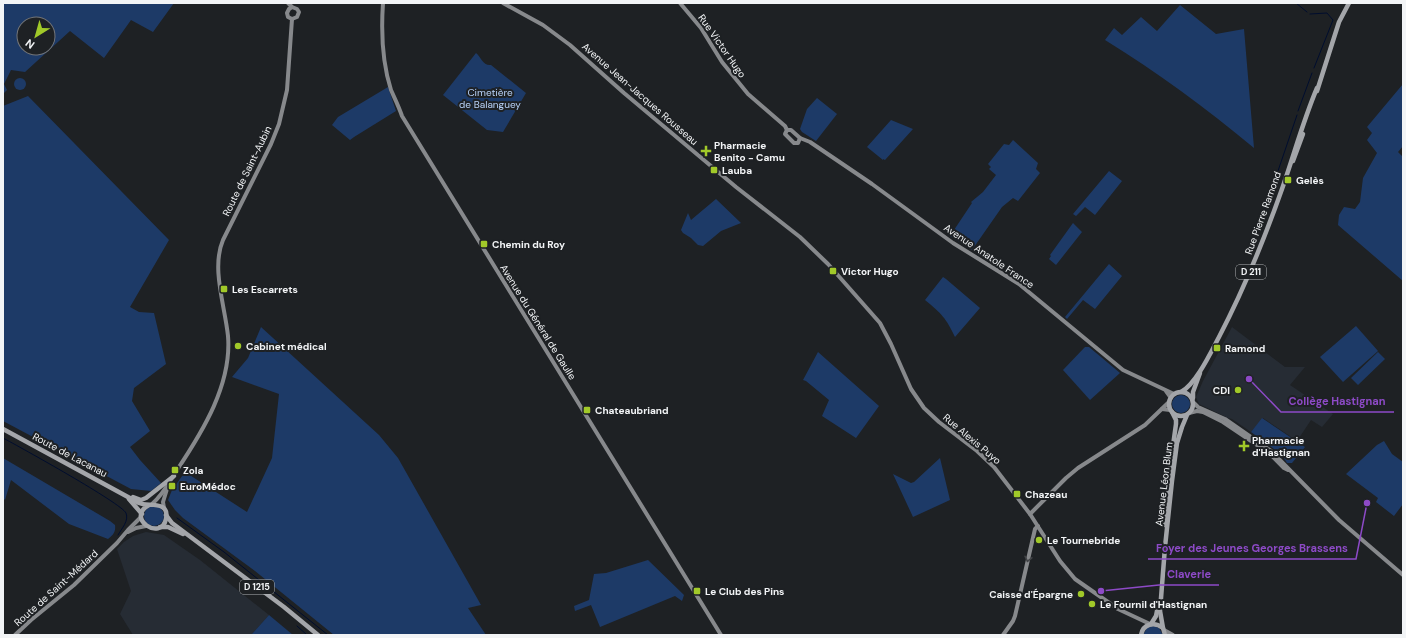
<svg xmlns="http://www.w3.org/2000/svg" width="1406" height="638" font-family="'DM Sans',sans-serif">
	<rect width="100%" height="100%" fill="#1e2124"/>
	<g fill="#262c34">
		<polygon points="1232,327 1285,367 1305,367 1290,385 1333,414 1322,427 1311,420 1297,441 1263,418 1251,432 1232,419 1228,418 1199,404 1196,397 1203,381"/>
		<polygon points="146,532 164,535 200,560 269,615 251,635 133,635 120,614 131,591 117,549 124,542 133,536"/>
	</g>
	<g fill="#1d3a67" fill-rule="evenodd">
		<path d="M3 3H174L153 32 131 20 104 58 70 31 25 72 11 70 4 84 7 90 3 94ZM24 24H48V48H24Z"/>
		<path d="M1180 5 1216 34 1244 29 1254 148C1206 108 1157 72 1105 40L1114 28 1122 35 1141 17 1157 31Z"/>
		<path d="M476 53C481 57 483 66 491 65L526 93 503 132 487 130 443 95Z"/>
		<circle cx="20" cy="84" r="6"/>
		<polygon points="1403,84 1403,146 1398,152 1403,157 1403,281 1338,225 1339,215 1344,207 1355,209 1360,202 1363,178 1377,153 1367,140 1372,133 1367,127"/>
		<polygon points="388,87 396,111 354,137 350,140 332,125 338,117"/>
		<polygon points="28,96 169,240 130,307 139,312 154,313 166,364 134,388 132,401 150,431 130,447 140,460 161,483 151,491 131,489 3,421 3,106"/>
		<polygon points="817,98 837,114 816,141 802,132 800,129 807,109"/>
		<polygon points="891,120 913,129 885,160 883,159 883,160 867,147"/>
		<polygon points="1013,140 1038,163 1036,169 1040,173 1018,201 1013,198 1002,207 972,250 950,236 972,203 971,202 983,192 996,175 989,169 991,167 988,164 1004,144 1009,145"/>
		<polygon points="1109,171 1122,181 1095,215 1085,207 1076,216 1073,214"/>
		<polygon points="716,199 741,223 721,231 703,246 698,245 691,238 683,233 681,230 688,213 691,220"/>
		<polygon points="1073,223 1082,232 1056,265 1049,259 1051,256 1050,255"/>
		<polygon points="1109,264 1122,276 1095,309 1083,300 1067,319 1065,317"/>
		<path d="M943 277 946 279 980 308 955 337C946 318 942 314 925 300Z"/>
		<polygon points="1356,326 1378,351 1343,382 1320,357"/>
		<polygon points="261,327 379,435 398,458 481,605 468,608 486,635 334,635 255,571 183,518 175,510 168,500 172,490 185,472 247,512 272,458 279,394 232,377 248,358"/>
		<polygon points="1085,347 1089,347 1120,373 1090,400 1063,370"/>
		<polygon points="818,352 879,406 856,438 822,416 829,400 806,381 803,380"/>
		<polygon points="1378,352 1385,359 1358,385 1351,378"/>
		<circle cx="1181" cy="404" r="9"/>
		<polygon points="1262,418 1305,447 1292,463 1287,463 1282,455 1251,432"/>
		<polygon points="1384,441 1392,454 1403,462 1403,504 1394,516 1376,502 1378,498 1346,474 1377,445"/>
		<path d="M3 458 110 521 115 525C116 532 113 535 108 539L69 524 11 480 5 500 3 498Z"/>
		<polygon points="940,458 950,500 913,517 893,474 911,483 914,482"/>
		<circle cx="154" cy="516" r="10"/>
		<polygon points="648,560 684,595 682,601 675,596 600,627 591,605 575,611 574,606 589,600 594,574 606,573"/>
		<polygon points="269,615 293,635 251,635"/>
		<polygon points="1153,626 1159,628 1163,635 1143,635 1147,628"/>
	</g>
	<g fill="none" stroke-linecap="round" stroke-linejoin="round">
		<g stroke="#000d2e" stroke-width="1">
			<polyline points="1296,3 1307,12"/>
			<polyline points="1310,14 1327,13 1333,20 1314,68"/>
			<polyline points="1298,111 1312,73"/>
			<polyline points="1278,171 1297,115"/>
			<polyline points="1264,208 1274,180"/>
			<path d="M3 438C20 447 121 503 126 513 129 521 122 528 118 535"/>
			<polyline points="177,518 224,552 328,635"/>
			<polyline points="297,626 307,635"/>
		</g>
		<g stroke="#87898c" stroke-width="4">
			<polyline points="288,3 292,7 297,9 299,12 297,17 292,19"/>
			<path d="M383 3C381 32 382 62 391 90 395 99 399 107 402 116L721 635"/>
			<polyline points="503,3 543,25 570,45 624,93 736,187 800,237 828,264 880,323 891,344 911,389 924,408 939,422 977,451 994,467 1030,514 1060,561 1075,579 1118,609 1150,624"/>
			<polyline points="680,3 701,28 722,62 748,94 785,126 787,130"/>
			<polyline points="292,7 289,9 287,13 288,17 292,19"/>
			<polyline points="787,130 791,130 800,138 810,142 872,184 953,243 1019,284 1123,370 1174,394"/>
			<polyline points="787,130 785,134 794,143 798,143 800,138"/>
			<polyline points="1166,391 1171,398"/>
			<polyline points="1194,403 1198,407 1225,419 1271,451 1339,520 1403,575"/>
			<polyline points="1162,409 1170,410"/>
			<polyline points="1189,413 1197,411 1203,412 1223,422 1269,453 1284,468 1288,470"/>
			<path d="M152 504C163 495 170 481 177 470 203 431 232 384 228 336 225 306 211 268 223 240L271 144 279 124 287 90 292 19"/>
			<polyline points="164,508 163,502 167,489"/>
			<polyline points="1030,514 1066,478 1078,468 1145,425 1169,402"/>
			<polyline points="128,532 136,528 146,526"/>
			<polyline points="1164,630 1173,635"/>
			<polyline points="15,635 31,620 74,585 117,543 128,530 141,517"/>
			<polyline points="1003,635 1013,621 1015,616 1035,529 1038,526"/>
		</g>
		<g stroke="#a4a6aa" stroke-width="4.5">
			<polyline points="1317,91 1339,22 1349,3"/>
			<polyline points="1293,161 1303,134"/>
			<circle cx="1181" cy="404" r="12"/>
			<path d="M1181 392C1196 384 1211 352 1219 337 1244 289 1264 240 1282 189 1294 155 1303 121 1317 88"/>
			<polyline points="1193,398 1193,392 1200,373"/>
			<path d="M3 429 139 503C148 507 170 500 166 519 161 542 125 518 149 505"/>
			<polyline points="133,497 141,500 146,498 174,476"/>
			<polyline points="129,499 142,514"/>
			<polyline points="166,515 172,523 284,607 318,635"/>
			<polyline points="1165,525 1171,460 1176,424 1176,420 1172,412"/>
			<polyline points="160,527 168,527 183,534"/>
			<polyline points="1151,624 1156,616 1158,606"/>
			<polyline points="1163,628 1160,611 1165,547 1172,481 1177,443 1182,427 1187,415"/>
			<path d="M1141 635C1143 624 1154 621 1163 628L1165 635"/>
		</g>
	</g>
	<defs><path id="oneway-chevron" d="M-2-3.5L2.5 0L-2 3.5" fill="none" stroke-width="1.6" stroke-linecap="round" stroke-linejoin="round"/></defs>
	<use stroke="#434548" href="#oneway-chevron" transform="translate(1028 559) rotate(103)"/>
	<g fill="#a1c929" stroke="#1e2124" stroke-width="1.5">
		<path d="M704 145h4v4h4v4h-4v4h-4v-4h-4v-4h4z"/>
		<rect x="710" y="166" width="8" height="8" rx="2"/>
		<rect x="1284" y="176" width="8" height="8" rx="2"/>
		<rect x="480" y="240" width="8" height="8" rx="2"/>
		<rect x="829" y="267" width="8" height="8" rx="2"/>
		<rect x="220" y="285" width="8" height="8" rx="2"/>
		<circle cx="238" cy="346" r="4"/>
		<rect x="1213" y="344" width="8" height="8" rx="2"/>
		<circle cx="1238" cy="390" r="4"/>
		<rect x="583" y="406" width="8" height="8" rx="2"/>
		<path d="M1242 440h4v4h4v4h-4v4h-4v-4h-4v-4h4z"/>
		<rect x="171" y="466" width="8" height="8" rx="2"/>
		<rect x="168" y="482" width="8" height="8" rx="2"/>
		<rect x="1013" y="490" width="8" height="8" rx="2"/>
		<circle cx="1039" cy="540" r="4"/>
		<rect x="693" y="587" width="8" height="8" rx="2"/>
		<circle cx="1081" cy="594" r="4"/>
		<circle cx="1092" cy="604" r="4"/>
	</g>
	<g text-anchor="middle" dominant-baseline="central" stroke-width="4" stroke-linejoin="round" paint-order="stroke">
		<g fill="#1e2124" stroke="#b2b5b7" stroke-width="1">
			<rect x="1236" y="265" width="30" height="14" rx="3"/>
			<rect x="240" y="580" width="34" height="14" rx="3"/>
		</g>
		<g font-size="9" font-weight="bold" fill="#f2f4f6">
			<text x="1251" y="272">D 211</text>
			<text x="257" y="587">D 1215</text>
		</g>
		<g font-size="10" fill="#f2f4f6" stroke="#1e2124">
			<text transform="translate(722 46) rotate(55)">Rue Victor Hugo</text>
			<text transform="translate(640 94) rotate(41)">Avenue Jean-Jacques Rousseau</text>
			<text transform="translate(247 171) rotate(-64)">Route de Saint-Aubin</text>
			<text transform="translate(1263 213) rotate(-70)">Rue Pierre Ramond</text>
			<text transform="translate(989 256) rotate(34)">Avenue Anatole France</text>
			<text transform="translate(538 322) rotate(58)">Avenue du Général de Gaulle</text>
			<text transform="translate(972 439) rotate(40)">Rue Alexis Puyo</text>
			<text transform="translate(70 455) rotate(28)">Route de Lacanau</text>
			<text transform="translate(1164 484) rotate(-83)">Avenue Léon Blum</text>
			<text transform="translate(56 588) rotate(-42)">Route de Saint-Médard</text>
		</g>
		<g font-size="10" fill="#b7d1f7" stroke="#1e2124">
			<text x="490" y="92">Cimetière<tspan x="490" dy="12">de Balanguey</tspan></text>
		</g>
		<g font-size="10" font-weight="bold" fill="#f2f4f6" stroke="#1e2124" text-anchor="start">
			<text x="714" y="145">Pharmacie<tspan x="714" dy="12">Benito - Camu</tspan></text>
			<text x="722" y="170">Lauba</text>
			<text x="1296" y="180">Gelès</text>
			<text x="492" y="244">Chemin du Roy</text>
			<text x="841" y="271">Victor Hugo</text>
			<text x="232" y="289">Les Escarrets</text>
			<text x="246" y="346">Cabinet médical</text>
			<text x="1225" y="348">Ramond</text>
			<text x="1230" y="390" text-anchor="end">CDI</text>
			<text x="595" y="410">Chateaubriand</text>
			<text x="1252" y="440">Pharmacie<tspan x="1252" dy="12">d'Hastignan</tspan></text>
			<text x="183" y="470">Zola</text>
			<text x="180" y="486">EuroMédoc</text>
			<text x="1025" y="494">Chazeau</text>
			<text x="1047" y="540">Le Tournebride</text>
			<text x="705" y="591">Le Club des Pins</text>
			<text x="1073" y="594" text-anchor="end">Caisse d'Épargne</text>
			<text x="1100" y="604">Le Fournil d'Hastignan</text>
		</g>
	</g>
	<path fill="none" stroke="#8d4ac7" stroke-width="1.5" d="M1249 379L1281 412H1394M1367 503L1356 559H1148M1101 591L1159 585H1219"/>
	<g fill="#8d4ac7" stroke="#1e2124" stroke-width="1.5">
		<circle cx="1249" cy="379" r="4"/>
		<circle cx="1367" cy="503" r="4"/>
		<circle cx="1101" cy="591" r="4"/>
	</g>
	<g font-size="11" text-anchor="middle" font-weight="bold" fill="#8d4ac7" stroke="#1e2124" stroke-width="4" stroke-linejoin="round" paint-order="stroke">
		<text x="1337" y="405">Collège Hastignan</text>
		<text x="1252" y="552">Foyer des Jeunes Georges Brassens</text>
		<text x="1189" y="578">Claverie</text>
	</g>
	<rect width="1406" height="638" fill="none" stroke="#f2f4f6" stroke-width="8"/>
	<g transform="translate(36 36) rotate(217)"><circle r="19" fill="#1e2124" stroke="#737578"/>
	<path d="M0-3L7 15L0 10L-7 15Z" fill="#a1c929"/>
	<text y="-6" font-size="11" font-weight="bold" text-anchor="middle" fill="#f2f4f6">N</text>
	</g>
</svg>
